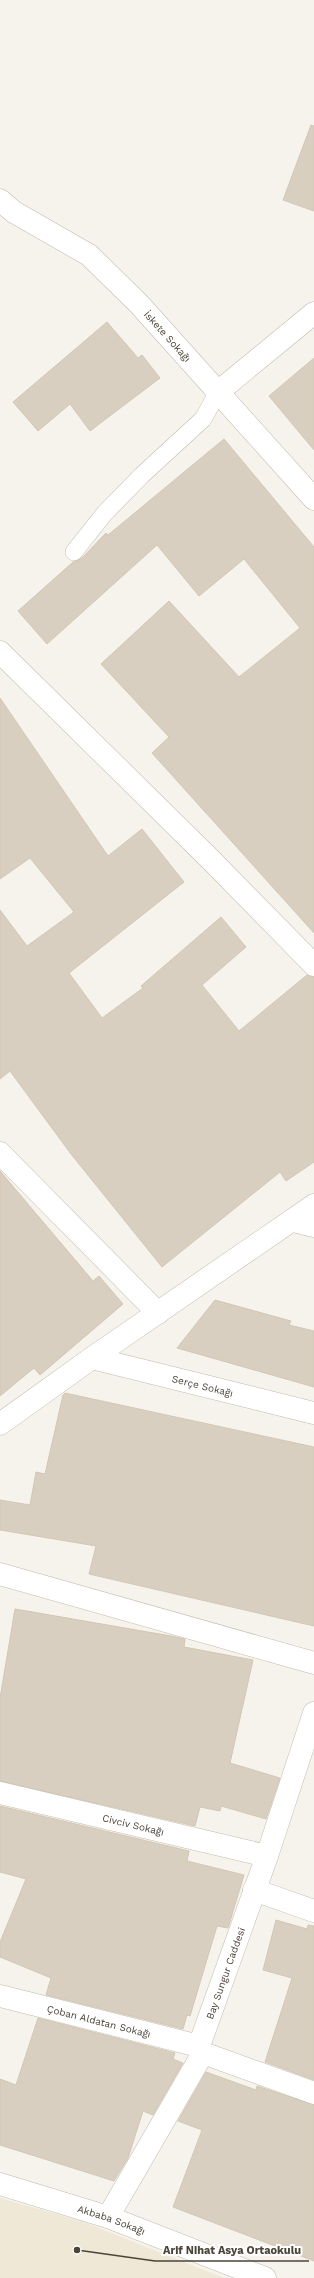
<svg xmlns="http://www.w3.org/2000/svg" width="314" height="2278" font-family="'Work Sans',sans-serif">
	<rect width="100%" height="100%" fill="#f6f3ec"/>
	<polygon fill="#efe8d6" points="0,2198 84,2222 224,2278 0,2278"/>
	<g fill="#d8cfc1" stroke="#d3c7b4">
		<polygon points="311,125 314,126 314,211 283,200"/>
		<polygon points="107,322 138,358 142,355 160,378 90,431 70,404 38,431 13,402"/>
		<polygon points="314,358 314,450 269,396"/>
		<polygon points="224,439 314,547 314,933 152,753 169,737 101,664 169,601 239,677 300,628 244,559 199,596 157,545 47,644 18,611 73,562 82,558 106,533 108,535"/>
		<polygon points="0,698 108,856 142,829 184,882 69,973 102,1018 143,988 141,986 221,917 246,947 202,985 239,1031 307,975 314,977 314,1162 286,1181 280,1172 162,1267 71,1154 10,1071 0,1079 0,910 27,946 74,912 30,858 0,879"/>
		<polygon points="0,1171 93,1281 99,1276 123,1304 40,1375 34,1368 0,1396"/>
		<polygon points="215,1300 291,1321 289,1325 314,1331 314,1387 177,1348"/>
		<polygon points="65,1393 314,1447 314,1626 89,1574 96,1546 0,1530 0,1500 30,1505 36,1472 45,1474 63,1395"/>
		<polygon points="15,1609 171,1636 185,1639 184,1647 253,1660 230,1763 280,1778 266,1819 221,1806 220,1811 200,1807 195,1826 0,1781 0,1698"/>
		<polygon points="0,1806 189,1851 187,1861 244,1875 228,1928 217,1926 190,2016 187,2015 183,2029 46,1995 51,1978 0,1957 0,1942 26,1879 0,1872"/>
		<polygon points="276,1920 307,1929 308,1925 314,1926 314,2080 265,2062 292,1978 263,1970"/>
		<polygon points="38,2018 175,2053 173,2059 183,2063 153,2115 143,2111 128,2158 114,2181 0,2145 0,2079 16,2085"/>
		<polygon points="206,2072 256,2090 257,2086 314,2105 314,2261 173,2207 202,2130 178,2121"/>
	</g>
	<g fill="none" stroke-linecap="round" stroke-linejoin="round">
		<defs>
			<polyline id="service" points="74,552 104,514 142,475 203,419 218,392"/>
			<g id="minor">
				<path id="s1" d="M0 200 14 212 89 255 139 304 314 499"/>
				<polyline points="218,392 314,313"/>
				<polyline points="0,652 210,859 314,965"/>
				<polyline points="0,1153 158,1313"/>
				<polyline points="294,1221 314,1226"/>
				<path id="s2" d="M92 1358 314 1413"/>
				<polyline points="0,1574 314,1663"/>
				<path id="s3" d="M0 1793 267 1856"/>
				<polyline points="254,1890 314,1911"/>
				<path id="s4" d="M0 1996 199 2046"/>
				<polyline points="203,2053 314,2093"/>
				<path id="s5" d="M0 2184 108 2217 265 2278"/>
				<path id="s6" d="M108 2217 203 2053 199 2046 267 1856 314 1713"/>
			</g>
			<polyline id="tertiary" points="0,1424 92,1358 314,1205"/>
		</defs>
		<use href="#service" stroke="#c2bbae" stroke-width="18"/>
		<use href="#minor" stroke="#c2bbae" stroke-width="23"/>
		<use href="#tertiary" stroke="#c2bbae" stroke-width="23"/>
		<use href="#service" stroke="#fff" stroke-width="17"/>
		<use href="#minor" stroke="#fff" stroke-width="22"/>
		<use href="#tertiary" stroke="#fff" stroke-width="22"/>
	</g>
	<g text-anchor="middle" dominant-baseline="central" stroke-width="4" stroke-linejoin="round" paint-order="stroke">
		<g font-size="10" fill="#4b4439" stroke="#fff">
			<text stroke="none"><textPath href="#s1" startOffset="218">İskete Sokağı</textPath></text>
			<text stroke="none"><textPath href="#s2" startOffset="114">Serçe Sokağı</textPath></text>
			<text stroke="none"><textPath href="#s3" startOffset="137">Civciv Sokağı</textPath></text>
			<text stroke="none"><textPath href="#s6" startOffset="275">Bay Sungur Caddesi</textPath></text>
			<text stroke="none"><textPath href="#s4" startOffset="102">Çoban Aldatan Sokağı</textPath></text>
			<text stroke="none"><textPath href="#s5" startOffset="117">Akbaba Sokağı</textPath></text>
		</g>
	</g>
	<path fill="none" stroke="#4b4439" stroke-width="1.5" d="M77 2250L155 2261H309"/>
	<circle fill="#4b4439" stroke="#fff" stroke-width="1.5" cx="77" cy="2250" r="4"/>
	<g font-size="11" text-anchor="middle" font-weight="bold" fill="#4b4439" stroke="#fff" stroke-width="4" stroke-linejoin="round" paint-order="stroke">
		<text x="232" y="2254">Arif Nihat Asya Ortaokulu</text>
	</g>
</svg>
